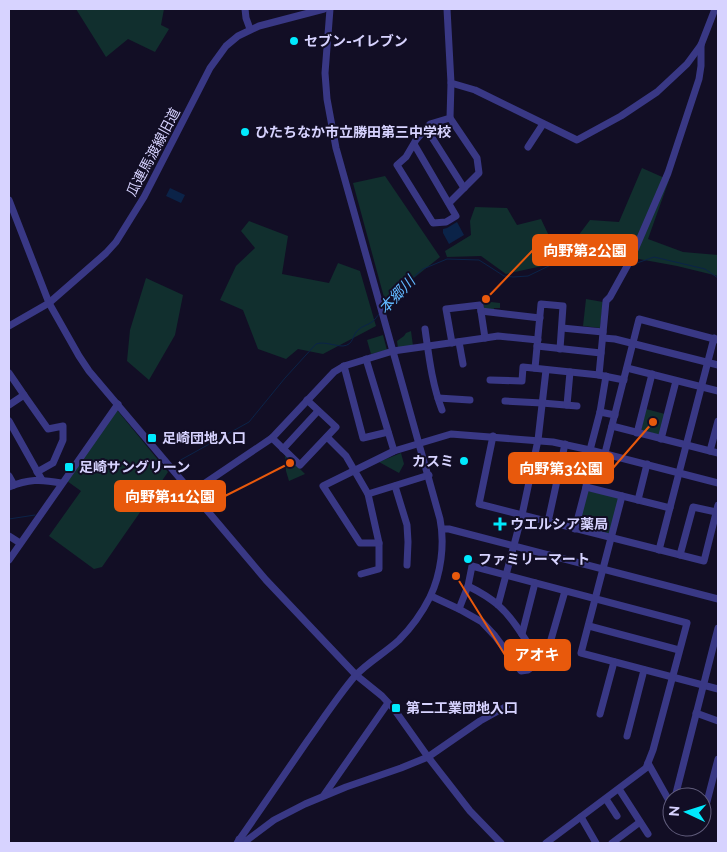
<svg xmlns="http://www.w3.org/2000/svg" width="727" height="852" font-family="Raleway,'Noto Sans JP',sans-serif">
	<rect width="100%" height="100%" fill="#120e25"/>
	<g fill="#112f2e">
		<polygon points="76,9 164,9 161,25 169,29 155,52 128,39 106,57"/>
		<polygon points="642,168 669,180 648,239 683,252 718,255 718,276 677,266 628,257 597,254 506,274 481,256 447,257 445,251 471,235 470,221 475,207 507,208 517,225 541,219 550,238 575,240 590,220 619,222"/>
		<polygon points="385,176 440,257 385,301 353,183"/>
		<polygon points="249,221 288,236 282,274 329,283 338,263 360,271 376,326 323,354 298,349 286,359 258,349 243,310 220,300 236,266 255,248 241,231"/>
		<polygon points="146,278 183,295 175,335 149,380 127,361 130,330"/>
		<polygon points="482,294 488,296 491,302 500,303 500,308 494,308 494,311 484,309"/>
		<polygon points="586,299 603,302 600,328 583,326"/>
		<polygon points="411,331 413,346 398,348 397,341 404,336 406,333"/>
		<polygon points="383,335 387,350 371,354 367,340"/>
		<polygon points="646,409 665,414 659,435 641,430"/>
		<polygon points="117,410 168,472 102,567 94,569 49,536 81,491 67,481"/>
		<polygon points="401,453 404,464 399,473 379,462"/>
		<polygon points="285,454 305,474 289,481 286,471"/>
		<polygon points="587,491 618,497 619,500 610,532 607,534 580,526 578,524"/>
	</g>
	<g fill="#0b2348">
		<polygon points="170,188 185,195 181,203 166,196"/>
		<polygon points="457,222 464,235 449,244 443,233 443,229 447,228"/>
	</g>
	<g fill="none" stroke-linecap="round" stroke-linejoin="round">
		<g stroke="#0b2348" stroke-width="1">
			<polyline points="633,262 637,263 654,257 705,269 718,278"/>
			<polyline points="384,308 396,295 400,288 423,269 447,259 479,260 504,276 513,277 528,276 555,263 574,259 600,256 618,257 627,260"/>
			<path d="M177 462 249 422 285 378 316 344C324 341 334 346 343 346 354 345 352 335 358 330 362 326 368 325 372 322 375 320 377 316 380 313"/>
			<polyline points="9,519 35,515"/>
		</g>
		<g stroke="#393885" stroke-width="7">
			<polyline points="245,9 246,18 250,29"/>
			<polyline points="447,9 451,83 475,90 577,140 621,116 657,92 671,79 687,64 701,45 715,9"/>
			<polyline points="426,128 464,188"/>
			<polyline points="414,144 456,216 446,222 433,223 397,165 406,157 416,140 430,124 450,118 451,83"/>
			<polyline points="528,147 543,124"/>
			<polyline points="9,200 49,303 79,356 89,371 266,580 356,675 382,696 394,709 428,757 470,811 501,843"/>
			<polyline points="449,203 479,173 477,158 450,118"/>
			<polyline points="481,311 540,318"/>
			<polyline points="9,326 49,303 106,253 116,242 144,197 210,68 226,46 238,36 259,26 324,9"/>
			<polyline points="562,328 603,332"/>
			<path d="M425 329C429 357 432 384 442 410"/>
			<polyline points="603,338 615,339 718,365"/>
			<polyline points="459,342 463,364"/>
			<polyline points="452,343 446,309 480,305 485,338"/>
			<polyline points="537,346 601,353"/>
			<polyline points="366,359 394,451"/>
			<polyline points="344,366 363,438 388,432"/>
			<polyline points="535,368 541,304 563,306 560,349"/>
			<polyline points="627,368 718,391"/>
			<polyline points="9,373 24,395 9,405"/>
			<polyline points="599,375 606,301 610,297 631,259 668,173 699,79 701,66 701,45"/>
			<polyline points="490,380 522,381 523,367 599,375 624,380"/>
			<polyline points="24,395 48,429 63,426 63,440 53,463 37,472"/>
			<polyline points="438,398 470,400"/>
			<polyline points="505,401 542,403 577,406"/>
			<polyline points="567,405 570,372"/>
			<polyline points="600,412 615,415"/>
			<polyline points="9,421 42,480"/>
			<polyline points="612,426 718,453"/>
			<polyline points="637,433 652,374"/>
			<polyline points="493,436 479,504 704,561 718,505"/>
			<polyline points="327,437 346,456 368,494 379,543 379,569 361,574"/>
			<polyline points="272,438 300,465 336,427 307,400"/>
			<polyline points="661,439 676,381"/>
			<polyline points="283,449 318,411"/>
			<polyline points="710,451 718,421"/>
			<polyline points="605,453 639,319 718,340"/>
			<polyline points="9,476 14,485"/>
			<polyline points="395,486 407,525 408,542 407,565"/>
			<path d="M9 487C28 479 41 479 61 483"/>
			<polyline points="586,487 670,508"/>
			<polyline points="192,492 272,438 334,372 344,366 393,351 485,338 498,336 538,340"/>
			<polyline points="368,494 429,475"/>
			<polyline points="622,496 581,653 718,689"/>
			<polyline points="638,500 647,464"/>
			<polyline points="548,522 565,444"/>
			<polyline points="442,529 449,529 718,599"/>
			<polyline points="575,529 586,487 590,450 600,412 606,376"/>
			<polyline points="9,536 20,543"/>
			<polyline points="379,543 360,543 323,486 394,451 451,434 553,442 590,450 718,483"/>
			<polyline points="659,550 714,338"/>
			<polyline points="680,555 693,507 716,512"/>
			<polyline points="9,560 118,404"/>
			<path d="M468 586C478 591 489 597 498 605 515 620 527 643 540 662"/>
			<polyline points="431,596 459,609"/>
			<polyline points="498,605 522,515 538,440 546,370"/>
			<polyline points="589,626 679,650"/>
			<polyline points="522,634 535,583"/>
			<polyline points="696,713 718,721"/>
			<polyline points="600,714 614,662"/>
			<polyline points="627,736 644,670"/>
			<polyline points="648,763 672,806"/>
			<polyline points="619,789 648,834"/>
			<polyline points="324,795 388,703"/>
			<polyline points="675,797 718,628"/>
			<polyline points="606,799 617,816"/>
			<polyline points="581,817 596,843"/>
			<polyline points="702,821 718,759"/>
			<polyline points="239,839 246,841 274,820 305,804 346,787 401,768 428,757 480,721 507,706"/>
			<path d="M237 843C261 809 284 775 308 740 323 719 338 696 355 676 368 662 385 653 399 640 412 627 422 613 430 597 441 574 445 544 440 519L336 148 327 99 325 73 330 9"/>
			<polyline points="546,843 646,768 653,750 687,623 472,566 468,586 459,609 482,622 495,636 521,671 528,670 546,657 565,591"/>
			<polyline points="612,843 640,822"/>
		</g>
	</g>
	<g fill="#00eafe" stroke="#120e25" stroke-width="2">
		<circle cx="294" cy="41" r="5"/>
		<circle cx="245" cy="132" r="5"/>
		<rect x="147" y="433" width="10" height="10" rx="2.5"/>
		<circle cx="464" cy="461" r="5"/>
		<rect x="64" y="462" width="10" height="10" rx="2.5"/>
		<path d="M497.5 516.5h5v5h5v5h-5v5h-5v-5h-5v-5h5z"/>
		<circle cx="468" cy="559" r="5"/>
		<rect x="391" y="703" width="10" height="10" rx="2.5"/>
	</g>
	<g text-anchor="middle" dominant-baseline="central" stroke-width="4" stroke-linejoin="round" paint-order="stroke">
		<g font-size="14" font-weight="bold" fill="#d7d3ff" stroke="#120e25" text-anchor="start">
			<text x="304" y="41">セブン-イレブン</text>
			<text x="255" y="132">ひたちなか市立勝田第三中学校</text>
			<text x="162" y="438">足崎団地入口</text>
			<text x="454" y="461" text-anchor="end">カスミ</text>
			<text x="79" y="467">足崎サングリーン</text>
			<text x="510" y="524">ウエルシア薬局</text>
			<text x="478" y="559">ファミリーマート</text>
			<text x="406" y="708">第二工業団地入口</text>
		</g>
		<g font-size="14" fill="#d7d3ff" stroke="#120e25">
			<text transform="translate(153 152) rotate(-62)">瓜連馬渡線旧道</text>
		</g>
		<g font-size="15" font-style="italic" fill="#61b9ff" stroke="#120e25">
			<text transform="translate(397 295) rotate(-47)">本郷川</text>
		</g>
	</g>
	<path fill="none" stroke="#e8590c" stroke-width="2" d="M486 299L533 250M653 422L613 468M290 463L225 496M456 576L505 655"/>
	<g fill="#e8590c" stroke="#120e25" stroke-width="2">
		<circle cx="486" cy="299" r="5"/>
		<circle cx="653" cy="422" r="5"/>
		<circle cx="290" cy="463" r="5"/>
		<circle cx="456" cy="576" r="5"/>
	</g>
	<g fill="#e8590c" stroke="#e8590c" stroke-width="2">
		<rect x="533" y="235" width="104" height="30" rx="5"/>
		<rect x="509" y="453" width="104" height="30" rx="5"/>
		<rect x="115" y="481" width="110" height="30" rx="5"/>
		<rect x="505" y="640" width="65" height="30" rx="5"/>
	</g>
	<g font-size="15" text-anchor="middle" font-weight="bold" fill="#fff">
		<text x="585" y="256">向野第2公園</text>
		<text x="561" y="474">向野第3公園</text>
		<text x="170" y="502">向野第11公園</text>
		<text x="537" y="660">アオキ</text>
	</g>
	<rect width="727" height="852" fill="none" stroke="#d7d3ff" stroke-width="20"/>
	<g transform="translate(687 812) rotate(274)"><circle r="24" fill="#120e25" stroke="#615d7c"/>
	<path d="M0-4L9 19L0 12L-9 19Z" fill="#00eafe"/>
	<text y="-8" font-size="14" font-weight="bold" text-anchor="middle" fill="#d7d3ff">N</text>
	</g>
</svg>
